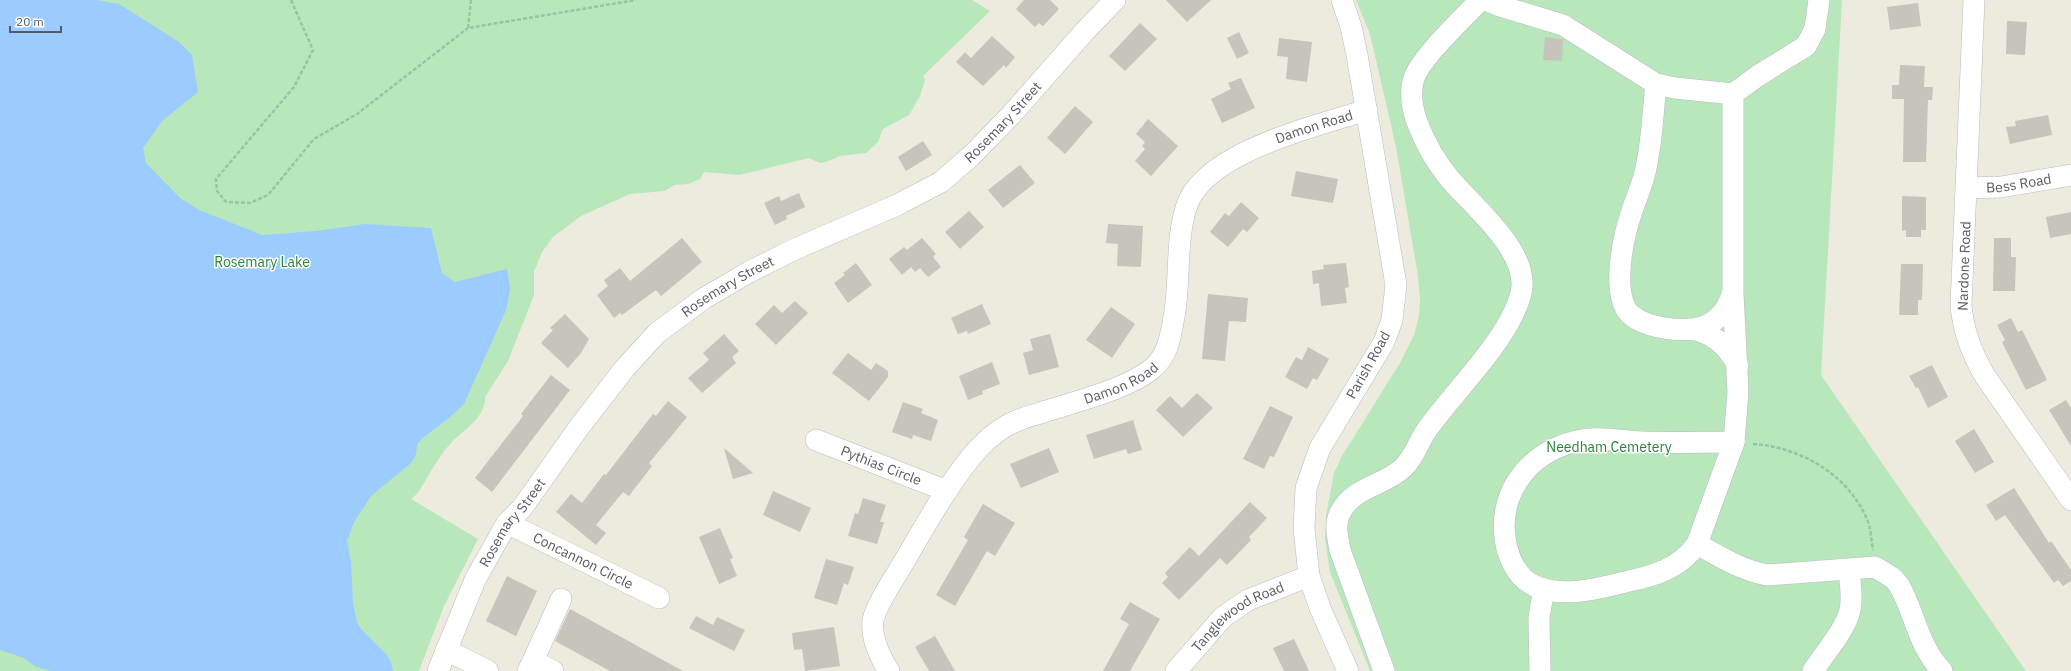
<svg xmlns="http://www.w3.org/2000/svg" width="2071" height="671" font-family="'IBM Plex Sans',sans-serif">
	<rect width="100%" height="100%" fill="#ecebde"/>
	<g fill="#b7e7bb">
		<path d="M0 0H972L990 11 923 76 925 80 920 96 909 115 883 129 878 142 866 153 840 156 826 162 820 163 809 158 739 175 704 172 700 179 688 184 675 185 664 191 630 194 581 216 553 237 542 252 534 272V295L508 361 485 397C486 418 463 430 451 443 438 457 428 477 418 493L411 499 478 539 444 606 419 671H0Z"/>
		<polygon points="1356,0 1842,0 1821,375 2026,671 1370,671 1330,572 1325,539 1326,516 1334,473 1342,456 1400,363 1414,335 1419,316 1420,299 1418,276 1396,147 1370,34"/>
	</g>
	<polygon fill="#9bcbff" points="0,0 97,0 119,4 179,42 192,55 198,92 162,121 143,148 146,163 180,198 199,210 262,235 316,231 365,224 431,228 442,273 455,282 507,269 510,290 506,310 464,404 449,418 424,437 417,444 416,454 411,463 371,496 354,522 347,541 351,561 353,603 357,623 363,631 386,654 391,662 393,671 50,671 35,666 24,658 0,650"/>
	<g fill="#c7c4bb">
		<polygon points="1024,0 1050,0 1059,9 1043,26 1039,23 1035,27 1016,9"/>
		<polygon points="1166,0 1211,0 1187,22"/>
		<polygon points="1918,3 1921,26 1890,30 1887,7"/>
		<polygon points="2007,21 2027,22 2025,55 2006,54"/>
		<polygon points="1140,23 1157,39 1125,71 1109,56"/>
		<polygon points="1239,32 1249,53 1237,59 1227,38"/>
		<polygon points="992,36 1015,57 1006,68 1004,65 983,86 956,62 965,52 971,58"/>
		<polygon points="1545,37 1563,39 1562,61 1543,60"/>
		<polygon points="1279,38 1312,42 1307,82 1286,79 1288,57 1277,56"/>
		<polygon points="1900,65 1925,66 1924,87 1933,87 1932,100 1928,100 1926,162 1903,162 1904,99 1892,99 1892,85 1899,85"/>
		<polygon points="1241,78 1255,108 1222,123 1211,99 1231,89 1228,83"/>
		<polygon points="1075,106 1093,122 1065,154 1047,138"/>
		<polygon points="2048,115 2052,135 2010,144 2006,127 2016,126 2015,121"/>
		<polygon points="1148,119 1178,146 1151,176 1135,161 1145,149 1142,146 1145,142 1136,134"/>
		<polygon points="923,141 932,155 906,171 898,157"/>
		<polygon points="1020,165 1035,183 1003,208 988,190"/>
		<polygon points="1296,171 1338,179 1333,203 1291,196"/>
		<polygon points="799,193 805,207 786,216 787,219 775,225 764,203 779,196 781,201"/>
		<polygon points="1902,196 1926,197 1926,230 1921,230 1921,237 1906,237 1906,230 1902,231"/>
		<polygon points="1241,202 1259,218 1247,232 1243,229 1228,247 1210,232 1225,213 1229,216"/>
		<polygon points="969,211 984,227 960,249 945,232"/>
		<polygon points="2071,212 2071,234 2050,238 2046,217"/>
		<polygon points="1108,224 1143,226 1141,267 1117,266 1118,244 1106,243"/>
		<polygon points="682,238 702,262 661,296 656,290 622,315 620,313 614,318 597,295 608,286 604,280 620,268 630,281"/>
		<polygon points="922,238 936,254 933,257 941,267 928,277 920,268 915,272 911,267 902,275 889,259 904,247 907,250"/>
		<polygon points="1994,238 2011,238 2011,257 2016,257 2015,291 1993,291"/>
		<polygon points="856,263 872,285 848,303 834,283 845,275 843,273"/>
		<polygon points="1346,263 1349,287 1345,288 1347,303 1321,306 1319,283 1313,284 1312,271 1324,269 1323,265"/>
		<polygon points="1901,264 1923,264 1922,300 1918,300 1918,315 1899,315"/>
		<polygon points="1208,294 1248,298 1246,322 1229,321 1225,361 1202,359"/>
		<polygon points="795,301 808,313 776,345 755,324 774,305 782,313"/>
		<polygon points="982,304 991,324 968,334 967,331 958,334 951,318"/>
		<polygon points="1111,307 1135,324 1112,358 1086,340"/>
		<polygon points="565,314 589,339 581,353 568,368 541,343 553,330 550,328"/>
		<polygon points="2011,318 2018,332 2022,330 2047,380 2026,390 2002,342 2005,340 1997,325"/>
		<polygon points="724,334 739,351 732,357 736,363 702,393 688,378 709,360 703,353"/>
		<polygon points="1050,334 1059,367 1029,375 1023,353 1033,350 1030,339"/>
		<polygon points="1308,347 1329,359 1317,380 1313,378 1307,389 1285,377 1296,357 1302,360"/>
		<polygon points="848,353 871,370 876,363 888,371 888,377 869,401 832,373"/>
		<polygon points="992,362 1000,384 982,391 983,394 968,400 959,376"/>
		<polygon points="1932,365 1948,397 1928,408 1918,387 1916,388 1909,376"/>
		<polygon points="551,375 570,390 492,492 475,478 523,416 521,414"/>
		<polygon points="1197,393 1213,408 1183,437 1156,410 1170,396 1182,408"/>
		<polygon points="2066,400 2071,408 2071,446 2049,410"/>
		<polygon points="668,401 687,417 649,463 652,466 629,496 623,492 596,525 606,533 596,545 556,512 571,494 582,503 604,474 606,475 653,414 656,416"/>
		<polygon points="903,402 923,409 921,413 938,420 931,441 913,435 912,439 892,432"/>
		<polygon points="1270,406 1293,417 1274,457 1270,456 1264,469 1243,459"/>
		<polygon points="1133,420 1142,450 1128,454 1126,449 1094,459 1086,435"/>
		<polygon points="1974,429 1994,462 1975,473 1955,441"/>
		<polygon points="724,448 753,473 733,479"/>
		<polygon points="1049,448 1059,472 1021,488 1010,464"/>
		<polygon points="2014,488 2049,543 2051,541 2071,570 2071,581 2063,586 2058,580 2054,583 2005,515 1996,521 1986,505"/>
		<polygon points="773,491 811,508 800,532 763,515"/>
		<polygon points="863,498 886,505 880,522 884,522 877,544 848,536 855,513 858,514"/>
		<polygon points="1250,502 1267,518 1249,537 1251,540 1227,565 1220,558 1179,600 1162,583 1168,577 1165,573 1190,547 1199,556"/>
		<polygon points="983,504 1015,523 995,556 987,551 955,606 936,595 968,540 964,537"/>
		<polygon points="720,528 733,558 730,559 737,576 719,584 699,537"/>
		<polygon points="826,559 854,567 848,585 844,583 837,605 814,598"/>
		<polygon points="507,576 537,591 516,636 486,621"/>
		<polygon points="1130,602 1160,619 1130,671 1103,671 1129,624 1120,619"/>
		<polygon points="570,609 683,671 610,671 555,641"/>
		<polygon points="696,616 713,625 717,617 745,630 734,651 689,628"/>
		<polygon points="834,627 840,666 805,671 802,649 794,650 792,633"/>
		<polygon points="935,636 955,671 929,671 915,647"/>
		<polygon points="1294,639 1309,671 1284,671 1273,648"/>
	</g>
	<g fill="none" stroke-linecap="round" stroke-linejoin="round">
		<defs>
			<g id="minor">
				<polyline points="1342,0 1351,27 1357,55 1396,285 1392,320 1384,342 1320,448 1306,488 1304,528 1309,576 1320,608 1348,671"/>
				<path d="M1486 0 1500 6 1563 25 1656 84C1653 112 1652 141 1646 168 1643 184 1636 198 1631 214 1623 238 1613 286 1626 309 1637 328 1689 335 1707 325 1722 318 1729 306 1733 290V94L1759 75 1806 46 1815 29 1819 0"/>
				<path d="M1974 0 1961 305C1963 331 1972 354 1985 376L2071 500"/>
				<polyline points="1656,84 1675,88 1733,94"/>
				<path id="s1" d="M1967 188 2001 187 2071 175"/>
				<path d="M1689 329C1711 331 1728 346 1738 366"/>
				<path id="s2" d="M816 440 947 491"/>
				<path d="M1734 442 1697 544C1720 557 1741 570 1767 575L1875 567 1893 578 1899 585C1915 613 1918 646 1942 671"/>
				<path id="s3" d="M507 523 659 598"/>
				<path d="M1697 544C1679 569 1654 576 1625 582 1597 589 1563 598 1535 586 1521 580 1513 567 1508 552 1493 499 1525 453 1577 441 1597 436 1620 441 1641 442 1672 443 1703 442 1734 442L1738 392 1733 293"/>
				<polyline points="446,650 488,671"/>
				<polyline points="533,661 561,599"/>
				<path id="s4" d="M438 671 475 580 507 523 522 508 580 426 625 368 657 333 703 299 749 272 793 250 897 205 941 182 971 156 1011 115 1085 31 1115 0"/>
				<polyline points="528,671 533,661 553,671"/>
				<path id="s5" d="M889 671C880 657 871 637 873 620 876 605 894 579 902 565 924 528 945 489 972 456 981 445 994 433 1006 426 1015 420 1027 417 1037 414 1070 403 1127 390 1153 368 1170 353 1171 332 1175 311 1180 277 1176 241 1186 208 1202 152 1317 126 1367 110"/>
				<path id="s6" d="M1176 671 1223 617 1248 600 1309 576"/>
				<path d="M1384 671 1340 550C1338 538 1334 525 1340 513 1353 487 1383 486 1403 468 1414 458 1418 443 1426 431 1453 392 1510 339 1521 293 1531 252 1472 206 1449 178 1435 161 1425 143 1417 122 1412 108 1409 93 1414 78 1422 56 1463 19 1480 0"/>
				<polyline points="1540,671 1539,617 1544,589"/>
				<path d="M1813 671C1824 654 1846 629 1850 610 1853 597 1850 583 1849 570"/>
			</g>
		</defs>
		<use href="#minor" stroke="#b9bbc2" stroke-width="22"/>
		<g stroke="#90c8a5" stroke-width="2.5" stroke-dasharray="4 2" stroke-linecap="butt">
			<polyline points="291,0 313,50 294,87 216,179 217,191 226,202 250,203 268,195 314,139 357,114 468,28"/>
			<polyline points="471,0 468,28 636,0"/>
			<path d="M1753 444C1799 447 1846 473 1866 517 1871 527 1871 539 1873 550"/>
		</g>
		<use href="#minor" stroke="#fff" stroke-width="21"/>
	</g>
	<g text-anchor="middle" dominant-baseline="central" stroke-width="3" stroke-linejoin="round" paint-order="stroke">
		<g font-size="14" fill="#575b61" stroke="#fff">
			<text stroke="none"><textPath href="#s4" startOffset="815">Rosemary Street</textPath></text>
			<text stroke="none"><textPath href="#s5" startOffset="774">Damon Road</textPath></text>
			<text stroke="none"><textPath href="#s1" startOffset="52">Bess Road</textPath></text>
			<text transform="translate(1964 266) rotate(-88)">Nardone Road</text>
			<text stroke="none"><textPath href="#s4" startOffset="491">Rosemary Street</textPath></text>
			<text transform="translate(1368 365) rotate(-61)">Parish Road</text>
			<text stroke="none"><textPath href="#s5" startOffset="415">Damon Road</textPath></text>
			<text stroke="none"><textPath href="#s2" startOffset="70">Pythias Circle</textPath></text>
			<text stroke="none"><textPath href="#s4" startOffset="167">Rosemary Street</textPath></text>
			<text stroke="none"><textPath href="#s3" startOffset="85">Concannon Circle</textPath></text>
			<text stroke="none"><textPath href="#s6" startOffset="84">Tanglewood Road</textPath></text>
		</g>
		<g font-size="14" fill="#2c8438" stroke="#fff">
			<text x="262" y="262">Rosemary Lake</text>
			<text x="1609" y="447">Needham Cemetery</text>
		</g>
	</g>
	<path d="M10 26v6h51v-6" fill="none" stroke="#575b61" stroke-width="2"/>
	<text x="16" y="26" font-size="12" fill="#575b61" stroke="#ffffff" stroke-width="3" paint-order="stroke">20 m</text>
</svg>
